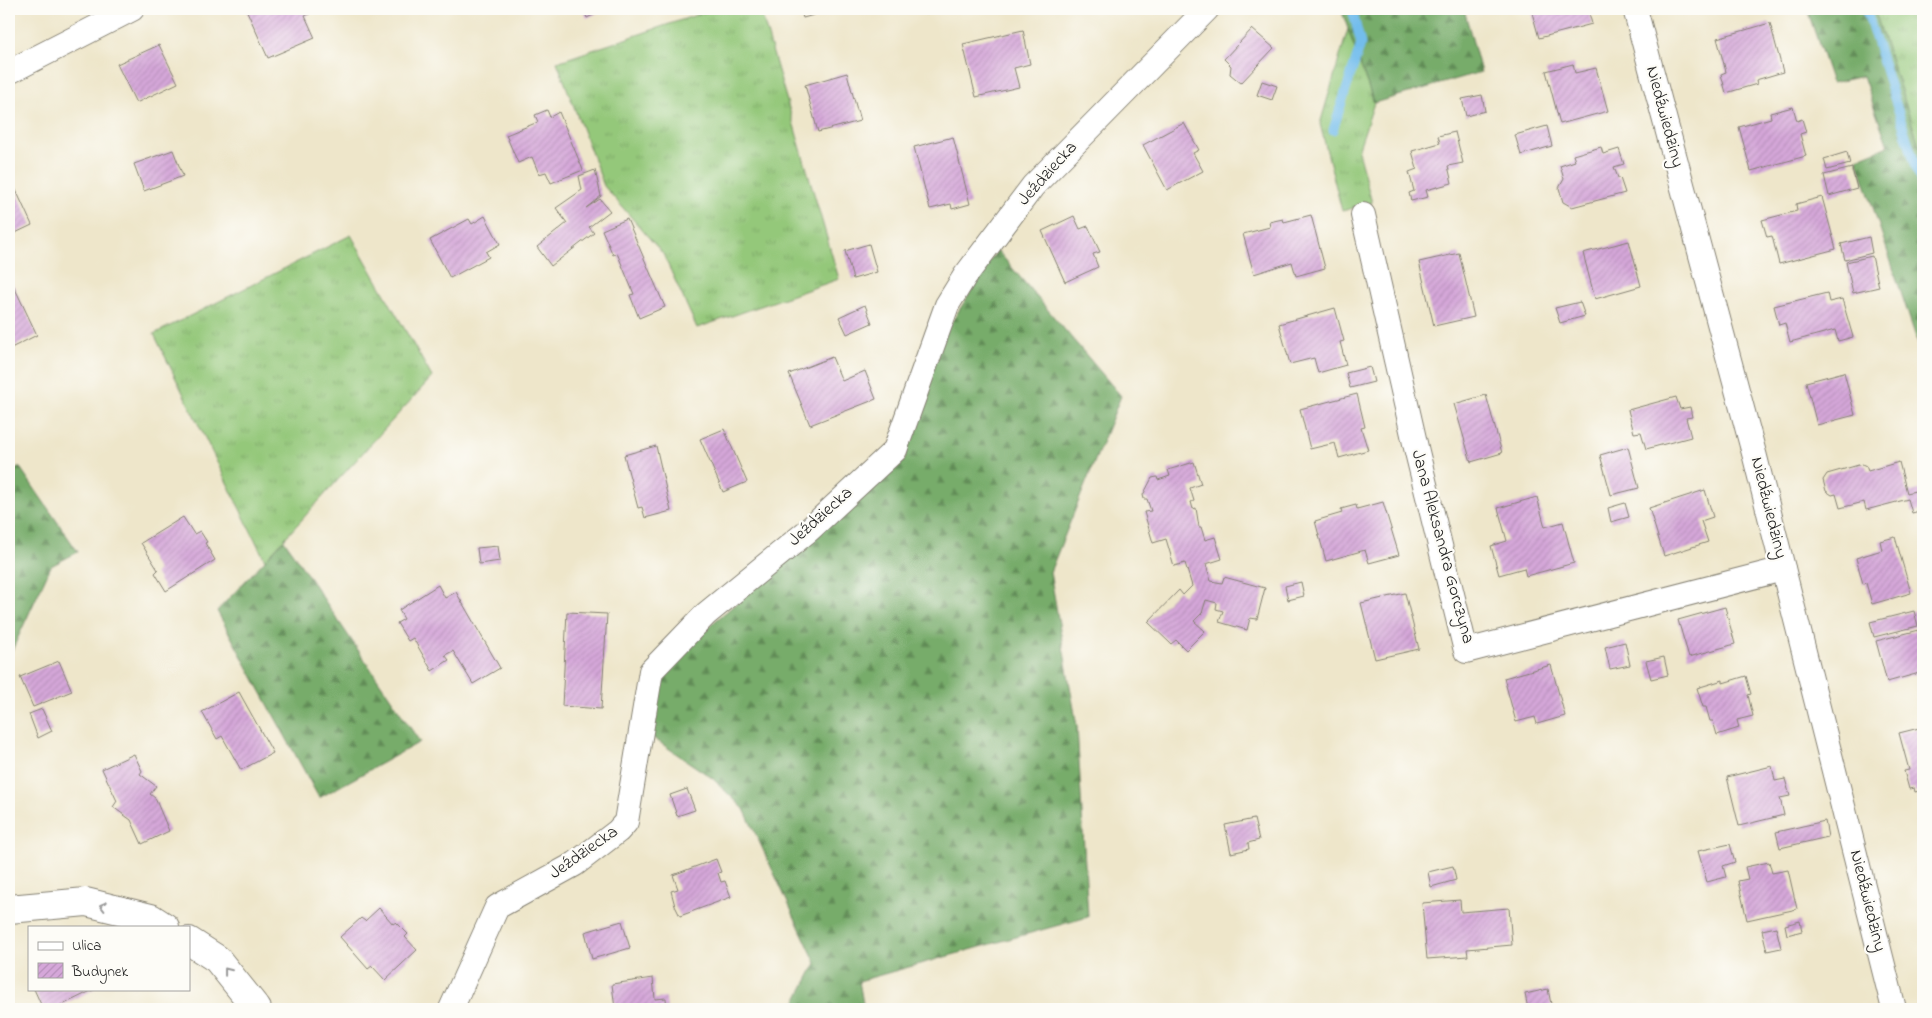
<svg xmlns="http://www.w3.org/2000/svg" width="1932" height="1018" font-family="'Indie Flower',sans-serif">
	<defs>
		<pattern id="grass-tufts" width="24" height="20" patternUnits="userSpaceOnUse" patternTransform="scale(1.25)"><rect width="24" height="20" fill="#94c87a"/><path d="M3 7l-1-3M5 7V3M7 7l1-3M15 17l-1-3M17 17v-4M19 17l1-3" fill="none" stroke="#7fab69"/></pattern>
		<pattern id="forest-firs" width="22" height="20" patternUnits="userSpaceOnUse" patternTransform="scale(1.25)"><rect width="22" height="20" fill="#77ac6a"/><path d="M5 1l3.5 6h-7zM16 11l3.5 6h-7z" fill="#618b56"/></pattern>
		<pattern id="building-hatch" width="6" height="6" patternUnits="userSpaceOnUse" patternTransform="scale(1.25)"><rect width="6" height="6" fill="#d5a7d9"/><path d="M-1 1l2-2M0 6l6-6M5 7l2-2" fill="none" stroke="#b68fba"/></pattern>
	</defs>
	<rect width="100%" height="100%" fill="#fdfcf7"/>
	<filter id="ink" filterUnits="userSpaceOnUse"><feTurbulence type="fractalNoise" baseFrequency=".02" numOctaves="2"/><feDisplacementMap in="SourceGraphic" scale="10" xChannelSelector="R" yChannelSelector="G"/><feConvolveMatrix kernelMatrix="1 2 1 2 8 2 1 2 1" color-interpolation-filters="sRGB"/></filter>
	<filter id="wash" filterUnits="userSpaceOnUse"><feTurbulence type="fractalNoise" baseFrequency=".0096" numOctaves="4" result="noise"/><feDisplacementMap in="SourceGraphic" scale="20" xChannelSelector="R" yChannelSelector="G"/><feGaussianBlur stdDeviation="1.12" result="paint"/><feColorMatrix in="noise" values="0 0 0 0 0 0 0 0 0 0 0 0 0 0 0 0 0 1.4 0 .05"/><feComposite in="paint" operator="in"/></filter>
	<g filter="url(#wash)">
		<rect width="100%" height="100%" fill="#eee6ca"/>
		<g fill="url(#grass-tufts)" stroke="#58724b">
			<polygon points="714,9 760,9 839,279 697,328 663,254 604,186 557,62"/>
			<polygon points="1874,9 1923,9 1923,157"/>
			<polygon points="1348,29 1374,103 1358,151 1372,203 1342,211 1320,124"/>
			<polygon points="351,235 432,377 265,560 154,334"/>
		</g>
		<g fill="url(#forest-firs)" stroke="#4a6443">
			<polygon points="1341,9 1464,9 1481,72 1374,103"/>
			<polygon points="1807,9 1874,9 1923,157 1923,359 1857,159 1888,146 1863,76 1832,83"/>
			<polygon points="997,250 1121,396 1050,572 1077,726 1088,917 859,981 864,1009 792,1009 816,963 744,809 712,778 646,733 659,678 674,656 904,461 936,347"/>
			<polygon points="19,466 78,552 51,566 9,657 9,476"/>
			<polygon points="284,540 420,742 319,798 217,611"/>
		</g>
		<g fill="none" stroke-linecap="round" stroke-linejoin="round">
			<g stroke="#73bdec" stroke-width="9">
				<polyline points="1866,9 1923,189"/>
				<polyline points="1333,130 1361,44 1352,9"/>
			</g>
		</g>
		<g id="blocks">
			<g fill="url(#building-hatch)">
				<polygon points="246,9 309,9 311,13 305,16 315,38 268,58"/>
				<polygon points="583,9 605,9 587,18"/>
				<polygon points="800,9 820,9 821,13 803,18"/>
				<polygon points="924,9 945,9 945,10 925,14"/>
				<polygon points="1531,9 1588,9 1592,24 1539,38"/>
				<polygon points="1770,23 1783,72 1756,80 1757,84 1726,93 1721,74 1726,72 1717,38"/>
				<polygon points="1252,29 1274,48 1241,83 1230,74 1231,66 1224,59"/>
				<polygon points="1023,30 1030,64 1014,68 1019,87 976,97 963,44"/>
				<polygon points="159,45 178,83 136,103 117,64"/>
				<polygon points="1573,64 1575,73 1596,68 1608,111 1560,124 1546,71"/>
				<polygon points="847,73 860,121 818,132 805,85"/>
				<polygon points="1262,81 1277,86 1272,100 1257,95"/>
				<polygon points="1482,95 1485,111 1466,116 1462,99"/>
				<polygon points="1793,107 1797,121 1802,119 1806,132 1800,134 1806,156 1751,171 1739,127 1771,118 1770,113"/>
				<polygon points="547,110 550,117 559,112 583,170 551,183 546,172 539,174 532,157 518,163 506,135 538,122 535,115"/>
				<polygon points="1184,123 1199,150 1193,153 1203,171 1167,190 1143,145"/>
				<polygon points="1547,126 1552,146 1521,155 1515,135"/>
				<polygon points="1455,132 1463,163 1448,166 1452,183 1426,190 1428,197 1411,201 1409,193 1414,191 1409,172 1417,169 1412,151 1440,143 1438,136"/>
				<polygon points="953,137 970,204 952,209 951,204 930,209 914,147"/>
				<polygon points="1601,147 1603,154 1619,149 1624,164 1614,167 1618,178 1620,178 1625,193 1572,207 1563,202 1559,188 1564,179 1560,166 1575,161 1573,155"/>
				<polygon points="173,150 183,176 144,191 134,164"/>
				<polygon points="1847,152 1850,164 1827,170 1824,159"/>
				<polygon points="1852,168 1857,188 1829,196 1824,175"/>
				<polygon points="595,170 601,196 586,208 600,199 610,211 589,227 594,233 551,266 537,247 567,223 556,208 582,190 579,176"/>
				<polygon points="9,175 32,225 9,236"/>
				<polygon points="1822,197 1836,249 1779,264 1772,236 1767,237 1762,220 1797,211 1796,204"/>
				<polygon points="1311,215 1325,268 1296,276 1292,262 1254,274 1243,234 1270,227 1269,222 1283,219 1284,222"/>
				<polygon points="485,216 500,244 486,252 489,257 450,278 430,240 469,219 472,224"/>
				<polygon points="1074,216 1080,229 1088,226 1100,252 1093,254 1098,267 1065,282 1042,231"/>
				<polygon points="627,219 665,307 639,318 630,295 634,294 617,253 613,255 602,230"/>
				<polygon points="1869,237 1872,253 1845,260 1841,244"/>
				<polygon points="1629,241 1641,286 1595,299 1583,253"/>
				<polygon points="869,244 877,272 853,279 845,251"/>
				<polygon points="1459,253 1474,317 1434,326 1419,262"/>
				<polygon points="1872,256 1879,287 1853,293 1846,262"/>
				<polygon points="9,276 37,335 9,349"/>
				<polygon points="1827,293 1829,302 1842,299 1853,337 1838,341 1835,330 1790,342 1785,323 1779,325 1774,306"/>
				<polygon points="1580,302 1585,316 1560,323 1555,308"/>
				<polygon points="865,305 872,323 847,334 839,317"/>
				<polygon points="1335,308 1344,341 1340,342 1346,365 1318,373 1314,358 1290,364 1279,324"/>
				<polygon points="832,357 842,381 865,371 876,399 810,425 789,374"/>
				<polygon points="1370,367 1374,382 1350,388 1346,373"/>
				<polygon points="1844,372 1855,415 1817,425 1806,382"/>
				<polygon points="1357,394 1365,427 1361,428 1368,450 1339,458 1335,443 1310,449 1300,409"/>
				<polygon points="1486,395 1502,453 1471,462 1454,404"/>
				<polygon points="1676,397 1680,409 1690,407 1692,417 1686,418 1691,437 1646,449 1641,432 1634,433 1628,410"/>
				<polygon points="724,429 747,482 723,492 700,439"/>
				<polygon points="656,446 671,511 645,518 642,507 638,508 624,455"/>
				<polygon points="1628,447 1639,488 1611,495 1600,455"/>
				<polygon points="1194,462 1201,484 1190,488 1194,501 1191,502 1193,509 1196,508 1199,527 1201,527 1205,540 1215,537 1222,559 1206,564 1211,581 1222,583 1224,577 1265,588 1257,619 1250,618 1247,630 1219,622 1223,611 1216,609 1217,603 1206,600 1202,613 1194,621 1205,631 1186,650 1176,640 1171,644 1148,622 1179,590 1183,595 1192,586 1185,563 1174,566 1166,539 1153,543 1144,512 1151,511 1147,499 1144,499 1143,495 1152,478 1157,477 1158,480 1170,476 1168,470"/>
				<polygon points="1899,462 1907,493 1923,489 1923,510 1912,513 1908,499 1866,510 1864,502 1840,508 1836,494 1832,495 1826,491 1823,480 1827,474 1862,464 1866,466 1868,471"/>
				<polygon points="1705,490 1713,517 1701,521 1708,542 1664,556 1649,508"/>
				<polygon points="1537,497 1545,527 1563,522 1574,563 1526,576 1524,568 1499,575 1491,546 1507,541 1498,508"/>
				<polygon points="1383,502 1399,555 1369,563 1365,550 1326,561 1315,521 1342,513 1341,509 1356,505 1357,509"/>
				<polygon points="1625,503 1629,517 1611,522 1608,508"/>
				<polygon points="183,517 194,534 200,531 207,542 205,543 215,560 166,591 155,573 158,570 141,543"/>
				<polygon points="1895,537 1911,593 1872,604 1866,583 1863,584 1856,558 1882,550 1880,541"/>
				<polygon points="498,546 500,561 479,564 477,548"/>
				<polygon points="1301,582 1304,596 1288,600 1285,586"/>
				<polygon points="438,585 445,598 456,592 500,668 473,684 453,651 445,655 449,660 432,671 413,638 408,641 397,623 404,619 399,610"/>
				<polygon points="1405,593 1419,649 1375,659 1361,603"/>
				<polygon points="1725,607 1735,644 1689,657 1678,620"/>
				<polygon points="1914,611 1918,626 1874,637 1870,622"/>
				<polygon points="567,612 607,614 601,709 562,706"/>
				<polygon points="1923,629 1923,672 1887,682 1876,641"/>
				<polygon points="1625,642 1630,665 1610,669 1605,647"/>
				<polygon points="1664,657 1668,675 1651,679 1646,661"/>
				<polygon points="59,661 72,691 33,707 20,677"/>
				<polygon points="1551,665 1565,716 1537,724 1535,717 1516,722 1504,678"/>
				<polygon points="1746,676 1751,694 1748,695 1753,716 1737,720 1739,728 1717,735 1713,721 1710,721 1706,707 1703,707 1697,688 1723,680 1723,683"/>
				<polygon points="239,692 273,753 241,770 222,736 217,739 202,712"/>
				<polygon points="42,709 52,731 38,738 29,714"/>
				<polygon points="1923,727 1923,790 1915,792 1914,788 1909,789 1904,771 1909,770 1899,733"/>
				<polygon points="134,754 142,771 140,774 156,786 150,794 155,798 169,831 142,844 131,820 113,807 117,801 102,769"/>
				<polygon points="1772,766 1775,781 1785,779 1790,796 1780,798 1784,815 1739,826 1727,777"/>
				<polygon points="687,789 695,810 677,816 670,795"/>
				<polygon points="1254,819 1259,840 1248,843 1249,849 1231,853 1225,825"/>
				<polygon points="1825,821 1828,837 1780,848 1776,832"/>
				<polygon points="1730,844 1735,862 1723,866 1726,877 1707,882 1698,851"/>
				<polygon points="716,859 721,872 718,873 721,882 725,881 731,897 680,916 675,906 671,891 678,889 673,875"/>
				<polygon points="1769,862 1772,873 1788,870 1797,909 1747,920 1738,881 1748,879 1745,867"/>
				<polygon points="1453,866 1456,880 1431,887 1428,872"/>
				<polygon points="1460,900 1461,912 1509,908 1512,945 1467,949 1468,956 1427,959 1422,903"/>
				<polygon points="379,908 393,924 396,922 408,934 405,937 417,950 385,980 372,966 368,969 340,937 361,918 365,921"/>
				<polygon points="622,921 630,948 592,959 585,932"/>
				<polygon points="1800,921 1802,931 1787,935 1785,925"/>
				<polygon points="1776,927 1781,948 1767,951 1762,930"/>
				<polygon points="653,978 655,999 666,998 667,1009 615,1009 612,984"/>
				<polygon points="34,989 95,989 54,1009 43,1009"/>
				<polygon points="1548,989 1552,1009 1528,1009 1525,994"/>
			</g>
		</g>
	</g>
	<g filter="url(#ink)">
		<use href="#blocks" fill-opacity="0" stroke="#858173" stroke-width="1"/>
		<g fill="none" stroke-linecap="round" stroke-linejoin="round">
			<defs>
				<g id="street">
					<polyline points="1635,9 1755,457 1894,1009"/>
					<polyline points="9,72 132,9"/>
					<polyline points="1363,215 1417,452 1466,651 1783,569"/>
					<polyline points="451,1009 497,907 575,864 618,831 626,822 651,671 706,614 809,530 895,450 947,305 965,276 1033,186 1207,9"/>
				</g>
				<g id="secondary">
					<polyline points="9,909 86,902 151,918 165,927"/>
					<polyline points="189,941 217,959 257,1009"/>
				</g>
			</defs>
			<use href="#street" stroke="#858173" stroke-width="26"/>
			<use href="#secondary" stroke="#858173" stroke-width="30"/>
			<use href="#street" stroke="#fff" stroke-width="24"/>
			<use href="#secondary" stroke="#fff" stroke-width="28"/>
		</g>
		<defs><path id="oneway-chevron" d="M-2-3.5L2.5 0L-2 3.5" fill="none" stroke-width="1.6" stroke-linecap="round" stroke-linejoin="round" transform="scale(1.25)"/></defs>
		<g stroke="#999">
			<use href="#oneway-chevron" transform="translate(103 906) rotate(-166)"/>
			<use href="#oneway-chevron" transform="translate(227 971) rotate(-128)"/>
		</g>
	</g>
	<g text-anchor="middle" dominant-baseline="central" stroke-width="4.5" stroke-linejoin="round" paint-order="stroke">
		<g font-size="18" fill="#1c1c1c" stroke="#fdfcf7">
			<text transform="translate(1664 117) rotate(75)">Niedźwiedziny</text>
			<text transform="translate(1048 174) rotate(-48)">Jeździecka</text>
			<text transform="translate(1768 508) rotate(76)">Niedźwiedziny</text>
			<text transform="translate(821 517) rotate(-42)">Jeździecka</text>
			<text transform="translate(1442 547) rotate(75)">Jana Aleksandra Gorczyna</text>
			<text transform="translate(584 853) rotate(-35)">Jeździecka</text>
			<text transform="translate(1867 901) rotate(76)">Niedźwiedziny</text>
		</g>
	</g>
	<rect width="1932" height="1018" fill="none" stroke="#fdfcf7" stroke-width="30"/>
	<rect x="28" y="926" width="162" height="65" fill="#fdfcf7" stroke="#a3a29f"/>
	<rect x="38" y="942" width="25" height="8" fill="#ffffff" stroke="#a3a29f"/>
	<text x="72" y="950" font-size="15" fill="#1c1c1c">Ulica</text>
	<rect x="38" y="963" width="25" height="15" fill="url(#building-hatch)" stroke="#a3a29f"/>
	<text x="72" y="976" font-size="15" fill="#1c1c1c">Budynek</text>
</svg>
